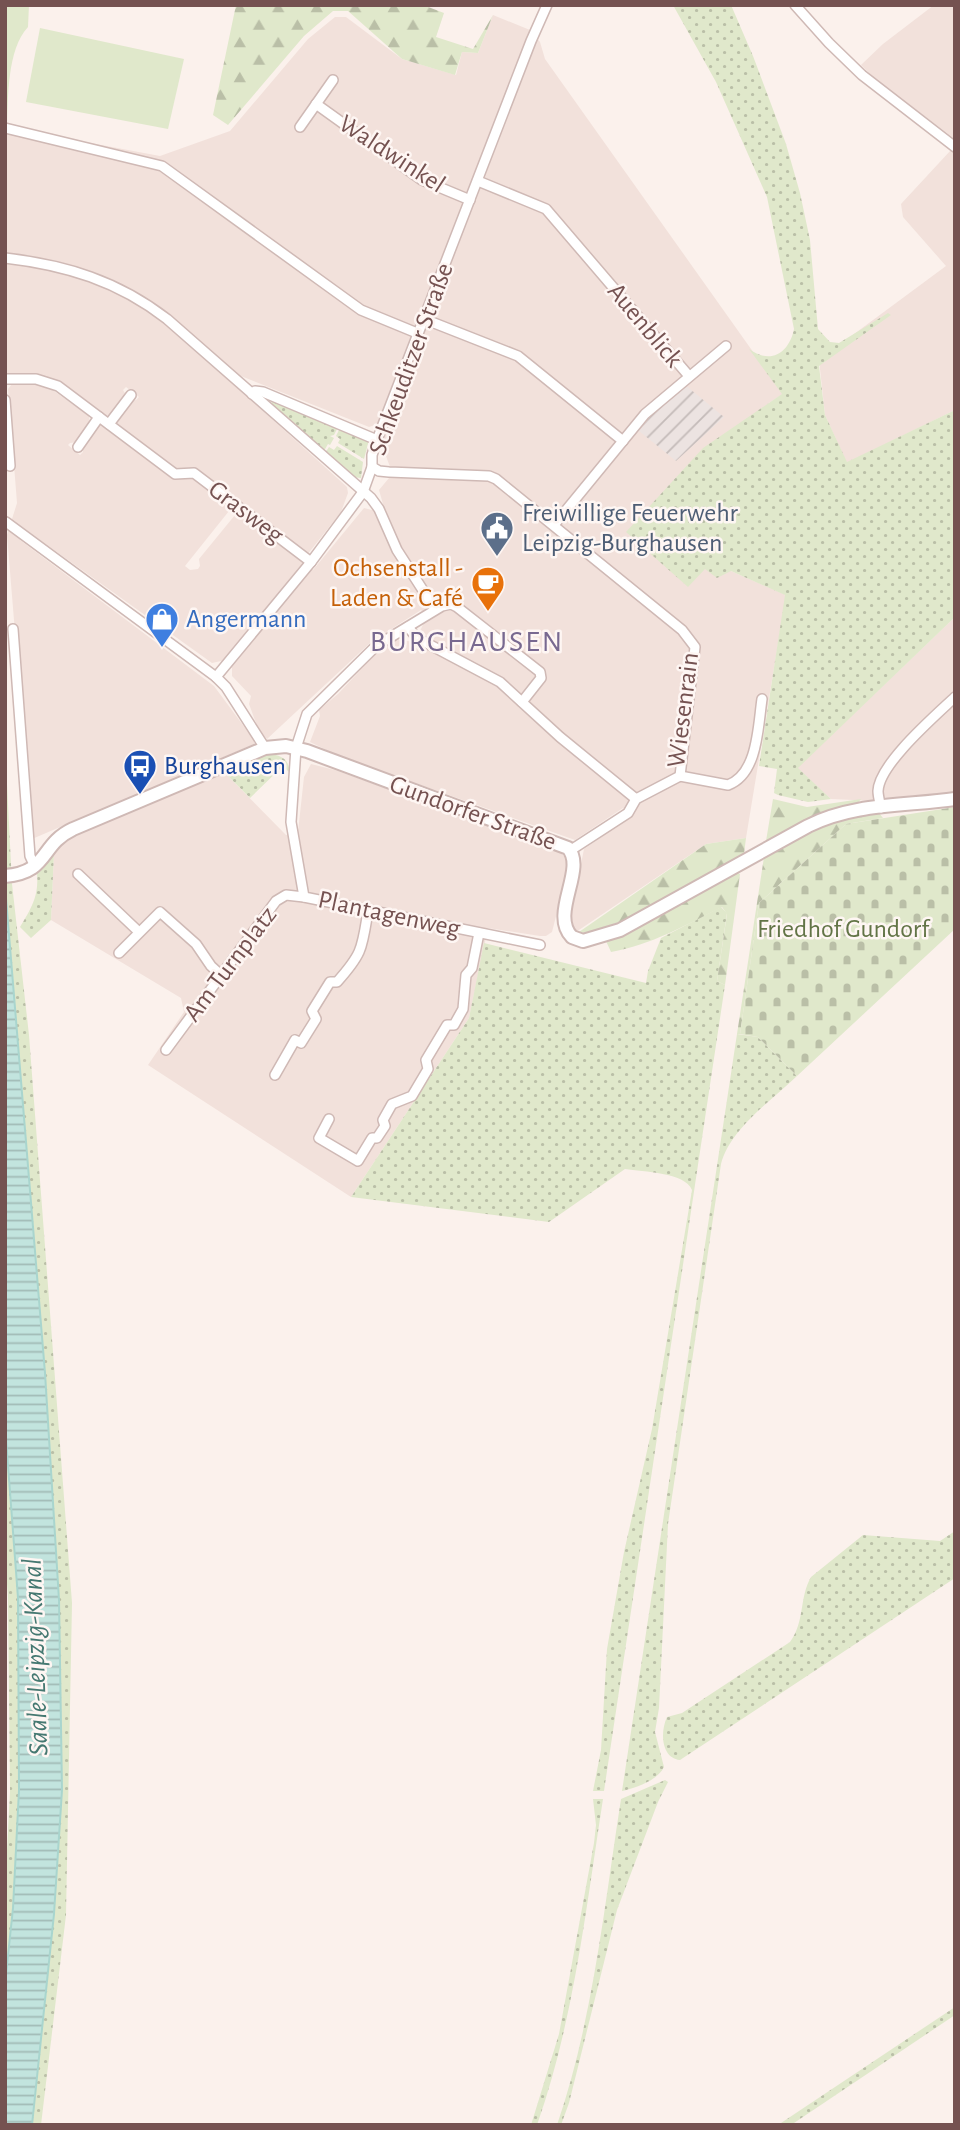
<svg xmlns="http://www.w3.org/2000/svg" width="960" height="2130" font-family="'Alegreya Sans',sans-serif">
	<defs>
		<pattern id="industrial-furrows" width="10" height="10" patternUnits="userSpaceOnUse" patternTransform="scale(1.75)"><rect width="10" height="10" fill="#ece3e1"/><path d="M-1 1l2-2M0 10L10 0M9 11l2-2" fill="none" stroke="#c4bbb9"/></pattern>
		<pattern id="grass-dots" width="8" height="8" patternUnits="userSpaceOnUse" patternTransform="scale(1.75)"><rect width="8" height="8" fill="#e0e8cb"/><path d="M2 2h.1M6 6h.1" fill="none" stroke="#babfa7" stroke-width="1.8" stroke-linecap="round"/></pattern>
		<pattern id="forest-firs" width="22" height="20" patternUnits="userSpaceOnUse" patternTransform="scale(1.75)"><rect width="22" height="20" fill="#e0e8cb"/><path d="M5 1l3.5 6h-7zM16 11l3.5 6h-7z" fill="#babfa7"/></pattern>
		<pattern id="cemetery-stones" width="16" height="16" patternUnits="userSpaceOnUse" patternTransform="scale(1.75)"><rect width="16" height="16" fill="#e0e8cb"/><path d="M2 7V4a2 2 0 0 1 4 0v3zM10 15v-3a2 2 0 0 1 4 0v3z" fill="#babfa7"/></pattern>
		<pattern id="water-rules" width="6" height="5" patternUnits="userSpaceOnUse" patternTransform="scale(1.75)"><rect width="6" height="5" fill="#c2e4de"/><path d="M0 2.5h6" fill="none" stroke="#a2bbb6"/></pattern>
	</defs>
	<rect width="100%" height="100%" fill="#fbf1ec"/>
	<g fill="#f2e1db">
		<polygon points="934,5 955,5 955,139 874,78 861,65 883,44"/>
		<polygon points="493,15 530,30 540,42 545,59 783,394 769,403 705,568 731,571 786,595 746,838 706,844 576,932 571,926 570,918 584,849 630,817 623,808 575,840 339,756 310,742 320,716 319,710 338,694 380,649 391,642 399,640 415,642 426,618 421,610 371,642 267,739 259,731 249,704 251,696 232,676 232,668 221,661 212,663 26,530 20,540 214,686 254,740 254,744 32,839 7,535 17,503 8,389 12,384 39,384 47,386 89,416 90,424 77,442 70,443 68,445 80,455 83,452 82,445 97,425 101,425 171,476 176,478 191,477 228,504 229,511 185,566 190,570 198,569 200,566 199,559 235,515 239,513 313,570 364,508 372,510 383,504 379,490 389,478 390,467 382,445 387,429 375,425 369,427 236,374 230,381 347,487 348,493 341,512 307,555 195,469 177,469 118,426 117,419 130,401 136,400 139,397 126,387 123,390 126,395 111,415 106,416 52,379 40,375 7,373 5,127 160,156 230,131 308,39 335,17 346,17 402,59 456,75 462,52 478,53"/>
		<polygon points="951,150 955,153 955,410 847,463 825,415 819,360 946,266 903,217 901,204"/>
		<polygon points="955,617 955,793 897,802 831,799 797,768"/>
		<polygon points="311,764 335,770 557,850 565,857 568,869 552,932 546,936 540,936 488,928 469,1018 351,1197 148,1065 184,1012 181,998 51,920 54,853 68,838 228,771 227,775 286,835 298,832 304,777"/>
	</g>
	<polygon fill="url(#industrial-furrows)" points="684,384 724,417 676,461 639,431 654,412"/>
	<g fill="url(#grass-dots)">
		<path d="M673 5H731L753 56 786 144 800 193 810 240 818 329 830 342 839 343 888 313 891 315 819 366 825 415 847 462 955 410V617L798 768 831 799 808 802 778 795 774 793 777 769 759 766 785 595 731 571 717 578 705 569 688 587 626 532 703 448 782 394 749 349C771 365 789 353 794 329L767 197 716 82Z"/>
		<polygon points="273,400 338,427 334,435 330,436 334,438 330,445 328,444 324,451 271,404"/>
		<polygon points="340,428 369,440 364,459 338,443 340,439 336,436"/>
		<polygon points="337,446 363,462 361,478 352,477 325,453 329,447 334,450"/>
		<polygon points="5,744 12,884 29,1035 72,1603 66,1915 41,2125 32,2125 54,1914 62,1790 59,1600 45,1373 5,886"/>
		<path d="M270 754C281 755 290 760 289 772L283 766 250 798 227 775 228 771Z"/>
		<path d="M54 853 51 920 31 938 20 927C31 909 39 896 37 874Z"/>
		<path d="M721 907 727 913 717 981 725 985 604 1791H593L601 1750 607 1649 624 1552 652 1429 692 1190C685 1172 643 1172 625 1169L549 1222 351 1197 469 1018 484 943 646 983 648 971 661 938Z"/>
		<path d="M737 1034 758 1037 797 1076C771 1101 730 1129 721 1164L668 1524 659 1708 655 1732 664 1767C658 1780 636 1788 622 1791Z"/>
		<polygon points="5,1426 18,1598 19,1790 13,1908 5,1984 5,1890 10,1791 8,1597 5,1558"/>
		<path d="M955 1531V1578L680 1760C661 1758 660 1732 667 1717L682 1713 790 1642C805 1622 799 1598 811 1577L863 1535 940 1541Z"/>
		<path d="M665 1780 668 1782 658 1802 617 1910 569 2103 561 2125H557C593 2020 604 1908 621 1799Z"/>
		<path d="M593 1799H603C586 1908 574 2020 537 2125H531L559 2034 594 1843 596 1825Z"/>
		<polygon points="955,2007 955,2015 791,2125 778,2125"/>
	</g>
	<g fill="url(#forest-firs)">
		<polygon points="236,5 423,5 444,13 436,37 473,49 493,15 478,53 462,52 455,75 402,59 348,11 333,11 304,36 228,125 213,115"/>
		<polygon points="773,799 807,807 861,799 858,803 815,815 766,841"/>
		<polygon points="879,813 883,818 846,824 759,903 740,1034 737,1034 764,857 818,826 847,816"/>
		<polygon points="746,838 744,854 626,920 585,933 579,932 706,844"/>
		<path d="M738 873 740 874 725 985 717 981 727 914 722 907C686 925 651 945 611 952L606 941 626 934Z"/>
	</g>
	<polygon fill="url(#cemetery-stones)" points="955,807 955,929 797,1076 758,1037 740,1034 759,903 846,824"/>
	<g fill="#e0e8cb">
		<path d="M5 5H29L28 27C7 49 8 99 7 128L5 127Z"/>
		<polygon points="40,28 184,59 168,129 26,102"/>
	</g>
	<polygon fill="url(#water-rules)" stroke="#a9d5ce" stroke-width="2" points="5,886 45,1373 59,1600 62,1790 54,1914 32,2125 5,2125 5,1984 13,1908 19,1790 18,1598 5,1426"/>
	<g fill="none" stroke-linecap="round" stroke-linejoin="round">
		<defs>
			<g id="minor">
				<polyline points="795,5 829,43 862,75 955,147"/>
				<polyline points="316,104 422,180 470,200"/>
				<polyline points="300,127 333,80"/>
				<polyline points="5,128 162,166 361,310 417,333"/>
				<polyline points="478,181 546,209 689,376"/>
				<path d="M5 258C66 265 118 281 167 319L371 498 379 509 397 550 435 609"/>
				<polyline points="424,319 518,356 623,441"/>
				<polyline points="5,379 36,379 58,386 175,474 194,473 311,562"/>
				<polyline points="252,394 255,391 263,392 377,440"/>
				<polyline points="5,400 10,466"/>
				<polyline points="109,424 131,395"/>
				<polyline points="78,447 99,417"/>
				<polyline points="372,467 379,471 389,472 489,476 496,479 682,630 695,647 680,776 636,799 628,813 571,850"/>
				<polyline points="6,522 216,677 226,687 265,748"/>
				<polyline points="554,525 645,414 726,346"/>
				<polyline points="408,627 417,638 500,682 560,737 636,799"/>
				<polyline points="13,629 30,856 35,867"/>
				<polyline points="216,677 311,562 363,492 372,467 372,455 377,440 531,41 547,5"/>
				<polyline points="522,702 541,678 540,672 457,607 451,604 442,606 376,646 307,714 296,748 291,822 304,897 540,945"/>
				<path d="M680 776 728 785C758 774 758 726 762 699"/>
				<path d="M881 808C880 803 878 796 878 791 879 764 935 716 955 697"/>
				<polyline points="78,874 139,932"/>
				<polyline points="119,953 160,912 196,944 211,966 221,975"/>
				<polyline points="166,1050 276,901 286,895 304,897"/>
				<path d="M275 1075 295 1040 301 1043 316 1019 312 1011 330 982H337C363 953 362 948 368 911"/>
				<polyline points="329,1119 319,1138 358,1161 372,1138 377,1138 385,1126 383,1120 392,1104 412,1096 428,1069 426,1060 447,1025 454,1025 463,1009 466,975 472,968 479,933"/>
			</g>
			<path id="tertiary" d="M5 876C50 872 39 845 73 829L265 748 286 746 307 751 568 848C587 869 549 914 572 937L583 941 620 930 808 826C853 803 906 806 955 799"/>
		</defs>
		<use href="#minor" stroke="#cfb9b5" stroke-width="12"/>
		<use href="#tertiary" stroke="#cfb9b5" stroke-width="16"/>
		<use href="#minor" stroke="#fff" stroke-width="9"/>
		<use href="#tertiary" stroke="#fff" stroke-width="12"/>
	</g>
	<defs>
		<symbol id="civic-pin" viewBox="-11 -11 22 30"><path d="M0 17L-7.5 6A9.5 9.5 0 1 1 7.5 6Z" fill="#5c6f8a" stroke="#fef6f3"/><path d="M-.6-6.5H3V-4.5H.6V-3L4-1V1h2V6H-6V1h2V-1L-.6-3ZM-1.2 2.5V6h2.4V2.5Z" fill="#fff"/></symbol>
		<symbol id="cafe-pin" viewBox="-11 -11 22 30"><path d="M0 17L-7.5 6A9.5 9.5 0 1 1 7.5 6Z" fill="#e8710a" stroke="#fef6f3"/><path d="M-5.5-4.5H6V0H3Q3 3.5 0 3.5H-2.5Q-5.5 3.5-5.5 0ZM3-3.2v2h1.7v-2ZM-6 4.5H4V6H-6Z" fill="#fff"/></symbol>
		<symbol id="shop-pin" viewBox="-11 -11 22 30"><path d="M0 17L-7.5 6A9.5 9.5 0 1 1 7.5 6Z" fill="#3f7fe0" stroke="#fef6f3"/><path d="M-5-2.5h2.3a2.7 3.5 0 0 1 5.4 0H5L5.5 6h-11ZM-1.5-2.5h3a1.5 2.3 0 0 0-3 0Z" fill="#fff"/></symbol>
		<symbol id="bus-pin" viewBox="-11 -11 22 30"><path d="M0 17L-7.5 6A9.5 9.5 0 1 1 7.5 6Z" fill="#1a4fb4" stroke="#fef6f3"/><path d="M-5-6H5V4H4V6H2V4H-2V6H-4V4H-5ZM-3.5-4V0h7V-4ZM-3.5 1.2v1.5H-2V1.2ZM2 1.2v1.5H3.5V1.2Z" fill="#fff"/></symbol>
	</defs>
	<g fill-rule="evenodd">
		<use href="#civic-pin" x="478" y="509" width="38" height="52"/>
		<use href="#cafe-pin" x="469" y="564" width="38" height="52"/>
		<use href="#shop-pin" x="143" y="600" width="38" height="52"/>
		<use href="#bus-pin" x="121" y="747" width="38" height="52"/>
	</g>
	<g text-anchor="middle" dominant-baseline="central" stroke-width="5" stroke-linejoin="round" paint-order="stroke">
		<g font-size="26" fill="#755251" stroke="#fef6f3">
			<text transform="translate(392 154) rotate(33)">Waldwinkel</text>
			<text transform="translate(645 325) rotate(50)">Auenblick</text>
			<text transform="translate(411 359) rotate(-70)">Schkeuditzer Straße</text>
			<text transform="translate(246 512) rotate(37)">Grasweg</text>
			<text transform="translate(683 710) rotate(-83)">Wiesenrain</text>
			<text transform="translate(473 813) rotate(20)">Gundorfer Straße</text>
			<text transform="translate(389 914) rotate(12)">Plantagenweg</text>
			<text transform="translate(230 964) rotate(-53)">Am Turnplatz</text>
		</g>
		<g font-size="26" fill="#4e5e75" stroke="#fef6f3" text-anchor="start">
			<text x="522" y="513">Freiwillige Feuerwehr<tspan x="522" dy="30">Leipzig-Burghausen</tspan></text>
		</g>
		<g font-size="26" fill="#c56008" stroke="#fef6f3" text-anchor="end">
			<text x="463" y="568">Ochsenstall -<tspan x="463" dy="30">Laden &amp; Café</tspan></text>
		</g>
		<g font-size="26" fill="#366cbe" stroke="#fef6f3" text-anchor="start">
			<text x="186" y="619">Angermann</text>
		</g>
		<g font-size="26" fill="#164399" stroke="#fef6f3" text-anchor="start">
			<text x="164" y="766">Burghausen</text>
		</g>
		<g font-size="26" fill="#627446" stroke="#fef6f3">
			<text x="843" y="929">Friedhof Gundorf</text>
		</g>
		<g font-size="28" font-style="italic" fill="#457871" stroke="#fef6f3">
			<text transform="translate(36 1657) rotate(-92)">Saale-Leipzig-Kanal</text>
		</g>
		<g font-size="30" letter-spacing="2" fill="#786990" stroke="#fef6f3">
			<text x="467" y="642">BURGHAUSEN</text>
		</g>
	</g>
	<rect width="960" height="2130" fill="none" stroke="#755251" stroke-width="14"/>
</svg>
